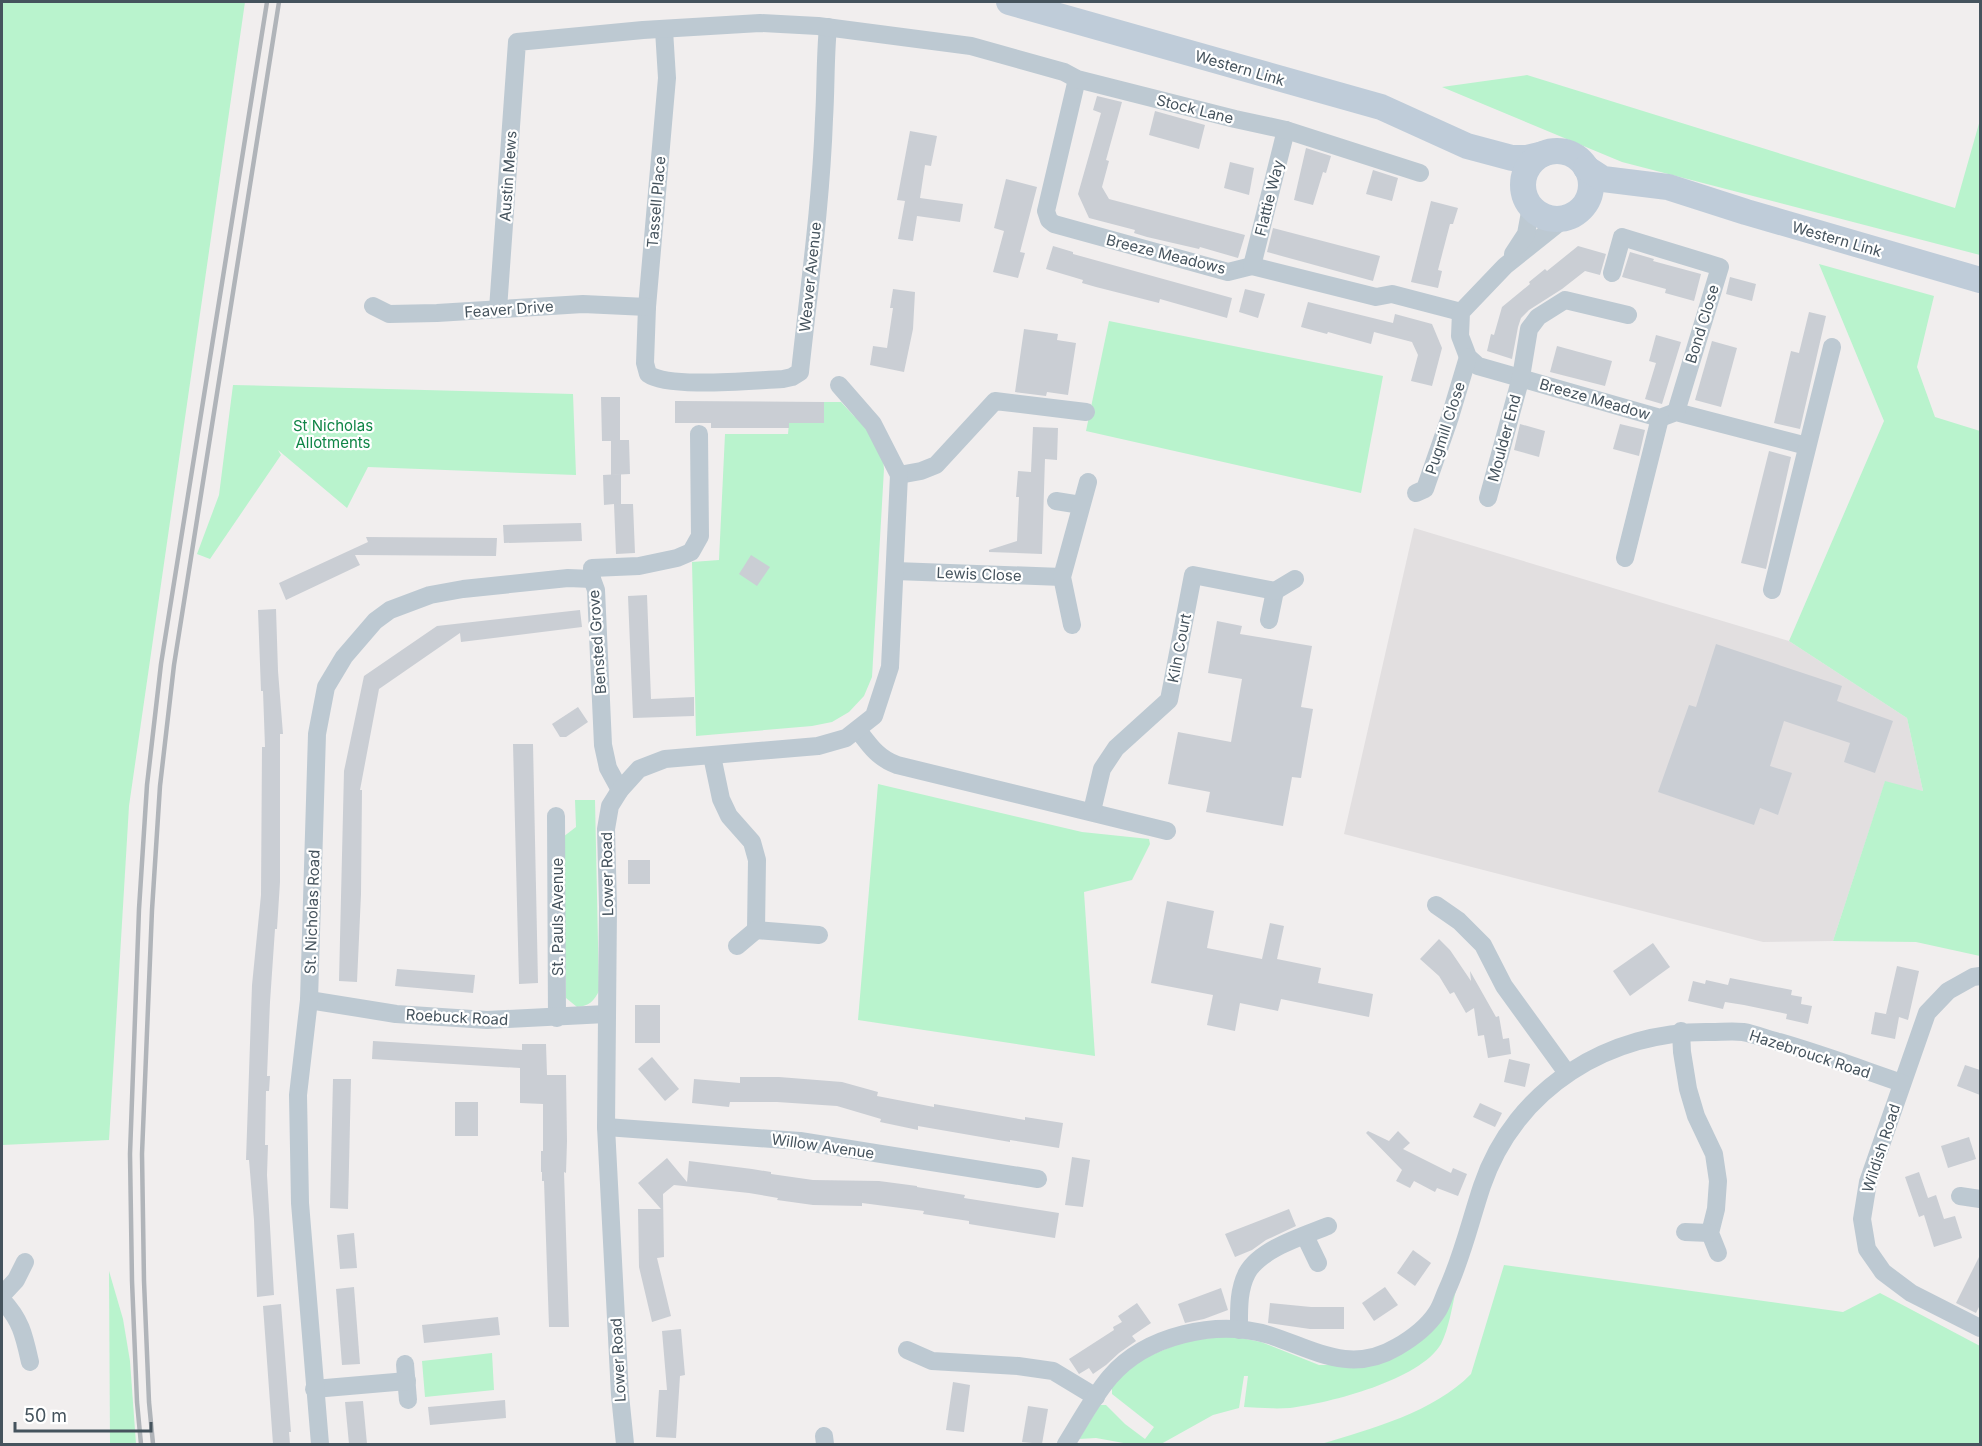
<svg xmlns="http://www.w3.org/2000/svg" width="1982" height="1446" font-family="Inter,sans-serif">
	<rect width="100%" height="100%" fill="#f1eeee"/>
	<polygon fill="#e2dfe0" points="1414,528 1789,641 1907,718 1923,791 1885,782 1833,941 1763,942 1344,834"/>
	<g fill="#b9f3cd">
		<polygon points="2,2 245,2 129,806 109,1140 2,1145"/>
		<polygon points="1527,75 1955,208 1980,120 1980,255 1622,162 1442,87"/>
		<polygon points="1819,264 1934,296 1917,367 1935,417 1980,431 1980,956 1916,942 1833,941 1885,781 1923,791 1907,718 1789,641 1884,421"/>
		<polygon points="1109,321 1383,376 1361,493 1086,431"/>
		<polygon points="233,385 573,394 576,475 368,467 347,508 278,450 281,455 210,559 197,554 219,495"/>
		<polygon points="824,402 841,402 854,416 863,422 883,459 884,469 872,677 864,696 849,712 832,722 812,726 696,736 692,562 719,560 725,434 788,434 789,423 824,423"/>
		<polygon points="878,784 1082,832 1149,839 1150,844 1132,880 1084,892 1095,1056 858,1020"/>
		<path d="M575 800H595L599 991C594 1001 589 1006 577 1007L566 998 563 837 576 827Z"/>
		<path d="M1504 1265 1843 1312 1880 1293 1980 1346V1444H1321C1371 1429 1434 1412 1471 1374Z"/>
		<polygon points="109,1271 123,1319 130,1361 136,1444 110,1444"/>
		<path d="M1456 1290C1452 1307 1449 1328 1441 1344 1420 1380 1330 1403 1290 1408 1275 1409 1260 1408 1244 1407L1248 1376H1244L1239 1408 1213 1415 1161 1444H1129L1096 1438 1079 1439 1100 1405H1106L1125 1424 1145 1439 1154 1427 1112 1394V1385L1137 1361 1185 1341 1231 1336 1261 1342 1319 1365H1367Z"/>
		<polygon points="492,1353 494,1390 425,1397 422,1361"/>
	</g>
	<g fill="#caced4">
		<polygon points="1097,96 1122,102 1106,160 1109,161 1102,187 1109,199 1245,235 1238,258 1200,247 1199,249 1147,237 1134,233 1135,230 1089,218 1078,194 1101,113 1093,110"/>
		<polygon points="1155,111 1205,125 1199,149 1149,135"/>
		<polygon points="910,131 937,136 931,166 925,165 920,198 963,204 960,222 917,216 913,241 898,239 905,201 897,200"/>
		<polygon points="1306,148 1331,156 1326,173 1323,172 1313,205 1294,200"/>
		<polygon points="1230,162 1254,168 1249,195 1224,188"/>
		<polygon points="1373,170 1398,178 1392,201 1366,194"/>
		<polygon points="1006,179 1037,187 1020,252 1025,253 1018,278 993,272 1004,231 994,228"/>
		<polygon points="1431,201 1458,208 1453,224 1450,224 1438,270 1442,271 1438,288 1411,282"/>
		<polygon points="1273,228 1380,256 1373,281 1267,252"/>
		<polygon points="1053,246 1073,252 1073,254 1232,298 1227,318 1160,299 1159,303 1096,287 1082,283 1083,280 1046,269"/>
		<polygon points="1578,246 1606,254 1600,275 1585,271 1562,289 1529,310 1521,318 1518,327 1512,359 1487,351 1491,334 1494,335 1502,307 1530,284 1529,282 1545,269 1547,271"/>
		<polygon points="1630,252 1654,259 1653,261 1701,274 1694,301 1665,293 1666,289 1622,277"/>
		<polygon points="1730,277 1756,284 1752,301 1726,294"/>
		<polygon points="893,289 915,292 913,329 904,372 870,365 873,346 887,348 893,308 890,308"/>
		<polygon points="1245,289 1265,294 1258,318 1239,312"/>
		<polygon points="1308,302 1393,323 1395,314 1432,324 1442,348 1432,386 1411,381 1418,355 1412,342 1374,332 1371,344 1328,332 1327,334 1301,327"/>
		<polygon points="1809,312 1826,316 1800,429 1774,423 1791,351 1799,353"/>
		<polygon points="1024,329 1058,334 1057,340 1076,343 1068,395 1047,392 1046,396 1015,392"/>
		<polygon points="1656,335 1681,342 1662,404 1645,399 1656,363 1649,361"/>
		<polygon points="1712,341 1737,348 1721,407 1695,400"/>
		<polygon points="1557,346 1612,361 1605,386 1550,372"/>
		<polygon points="601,397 620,397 620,440 629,440 630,474 611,475 611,441 602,441"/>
		<polygon points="675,401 824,402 824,423 789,423 789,428 711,428 711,423 675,423"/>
		<polygon points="1520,424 1545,431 1539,457 1514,450"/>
		<polygon points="1620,424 1645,430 1639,456 1613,449"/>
		<polygon points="1033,427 1058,428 1057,460 1045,459 1042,554 989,552 989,550 1017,541 1019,497 1016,497 1018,471 1031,472"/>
		<polygon points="1769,451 1791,457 1766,569 1741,563"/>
		<polygon points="621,474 621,504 633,504 635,553 616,554 614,504 604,505 603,475"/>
		<polygon points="581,523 582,541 504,543 503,525"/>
		<polygon points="366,537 497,538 496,556 355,555 360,565 286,600 279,583 368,542"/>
		<polygon points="751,555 770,567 757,586 739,574"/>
		<polygon points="647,595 651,699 694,697 694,716 633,718 628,596"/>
		<polygon points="276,609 278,671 283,734 280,734 280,882 277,929 275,929 270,1002 267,1076 270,1076 269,1091 266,1091 265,1145 268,1145 267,1175 274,1295 257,1297 254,1220 249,1160 246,1160 252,985 261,895 262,747 265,747 263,691 261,691 258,610"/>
		<polygon points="580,610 582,627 461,642 460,633 379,689 360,790 362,790 361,894 357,982 339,981 344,771 364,676 437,626"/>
		<polygon points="1217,621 1242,626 1240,634 1312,646 1301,707 1313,709 1301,778 1292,777 1283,826 1206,812 1210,792 1168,784 1178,732 1231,742 1242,679 1208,673"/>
		<polygon points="1716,644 1842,686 1837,701 1893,721 1875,773 1844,762 1850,743 1784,721 1770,766 1792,773 1778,815 1760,808 1754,825 1658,792 1689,705 1696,707"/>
		<polygon points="578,707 588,722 566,737 560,737 552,724"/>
		<polygon points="513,744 533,744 538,983 519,984"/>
		<rect x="628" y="860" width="22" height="24"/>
		<polygon points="1167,901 1214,911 1207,948 1262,959 1270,923 1284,926 1277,959 1321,968 1318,983 1373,994 1369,1017 1281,999 1278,1011 1240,1003 1235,1031 1207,1025 1213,995 1151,983"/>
		<polygon points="1439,939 1450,950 1471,981 1470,971 1496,1017 1499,1016 1503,1039 1509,1038 1511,1054 1488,1058 1484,1035 1478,1036 1474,1008 1466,1013 1454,992 1450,994 1439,976 1420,959"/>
		<polygon points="1653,943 1670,967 1630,996 1613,971"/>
		<polygon points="1897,966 1919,971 1908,1020 1899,1017 1895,1039 1871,1034 1875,1012 1891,1015 1886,1014"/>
		<polygon points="397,969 475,975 473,993 395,986"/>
		<polygon points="1730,978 1792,990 1791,995 1802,997 1801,1004 1812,1006 1808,1024 1786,1019 1787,1014 1744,1005 1725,1002 1723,1009 1688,1001 1693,981 1705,984 1706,980 1728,985"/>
		<rect x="635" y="1005" width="25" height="38"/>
		<polygon points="373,1041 522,1050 522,1044 546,1044 547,1075 566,1075 567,1141 566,1173 564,1172 569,1327 549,1327 544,1181 542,1181 542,1172 541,1172 541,1151 543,1151 543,1104 520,1103 520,1068 372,1059"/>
		<polygon points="652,1057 679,1089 665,1101 638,1069"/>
		<polygon points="1509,1059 1530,1064 1525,1087 1504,1082"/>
		<polygon points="1965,1065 1980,1070 1980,1095 1957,1086"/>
		<polygon points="740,1077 779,1077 842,1082 878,1092 877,1096 934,1107 934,1104 1025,1120 1025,1117 1063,1123 1059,1148 1010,1140 1010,1142 918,1126 918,1130 880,1122 881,1119 837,1106 777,1102 730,1102 729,1107 692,1103 694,1079 740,1083"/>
		<polygon points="333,1079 351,1079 348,1209 330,1208"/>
		<rect x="455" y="1102" width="23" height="34"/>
		<polygon points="1480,1103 1502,1113 1495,1127 1473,1117"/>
		<polygon points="1368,1131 1389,1141 1398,1131 1410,1143 1403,1149 1451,1173 1453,1168 1467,1174 1458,1196 1437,1188 1435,1192 1414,1181 1410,1188 1396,1181 1402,1170 1366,1133"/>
		<polygon points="1969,1137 1976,1159 1948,1168 1941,1146"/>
		<polygon points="1072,1157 1090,1160 1083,1207 1065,1205"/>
		<polygon points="667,1158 687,1182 689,1161 752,1169 771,1172 771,1174 813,1180 879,1181 917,1186 917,1187 965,1195 964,1198 1059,1213 1055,1238 969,1224 969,1221 923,1214 924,1211 862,1203 862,1206 813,1205 777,1200 778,1198 749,1193 674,1185 663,1194 664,1257 657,1258 671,1316 652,1322 639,1267 638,1209 661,1209 638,1183"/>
		<polygon points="1919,1172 1928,1198 1936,1195 1944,1219 1955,1216 1962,1238 1934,1247 1924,1215 1919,1217 1905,1177"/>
		<polygon points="1289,1209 1296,1226 1266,1240 1252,1250 1235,1257 1225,1234"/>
		<polygon points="354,1233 357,1268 340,1269 337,1235"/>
		<polygon points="1413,1250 1431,1263 1415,1286 1397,1273"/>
		<polygon points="1980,1255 1980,1305 1976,1313 1956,1303"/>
		<polygon points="354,1287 360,1364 342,1365 336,1289"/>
		<polygon points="1385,1287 1398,1305 1374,1321 1362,1303"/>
		<polygon points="1221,1288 1228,1310 1204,1319 1185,1323 1178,1304"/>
		<polygon points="1137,1303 1151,1323 1132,1336 1136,1341 1119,1353 1106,1365 1093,1374 1089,1368 1079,1374 1069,1359 1114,1330 1113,1327 1122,1322 1118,1316"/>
		<polygon points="1270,1303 1311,1307 1344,1307 1344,1329 1310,1329 1268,1323"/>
		<polygon points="281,1304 291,1432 289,1432 290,1444 273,1444 263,1306"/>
		<polygon points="498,1317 500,1335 424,1343 422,1325"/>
		<polygon points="681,1329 685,1375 680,1376 676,1438 656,1437 659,1390 667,1390 662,1331"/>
		<polygon points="953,1382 970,1385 964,1432 946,1430"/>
		<polygon points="505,1400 506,1418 430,1425 428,1407"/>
		<polygon points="363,1401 367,1444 349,1444 345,1402"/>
		<polygon points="1028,1406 1048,1409 1042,1444 1022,1442"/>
	</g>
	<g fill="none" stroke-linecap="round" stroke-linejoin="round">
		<g stroke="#bdc9d2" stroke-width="18">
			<path d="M664 30 667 78 647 307 645 363 648 374C669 389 754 380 783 379L792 377 800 372C809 288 821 204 824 119 826 88 825 58 828 27"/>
			<polyline points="1077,79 1046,211 1049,220 1054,224 1228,272 1252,266 1376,297 1392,294 1461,312"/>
			<polyline points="1565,218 1505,266 1461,312 1460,336 1468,357 1478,366 1660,418 1676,412 1807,446"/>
			<polyline points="1513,254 1526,234 1531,207"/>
			<polyline points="1252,266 1286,130"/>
			<polyline points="1612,273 1622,237 1720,267 1676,412"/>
			<polyline points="373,306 389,314 437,313 583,304 647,307"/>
			<polyline points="498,309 517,42 643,30 760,23 818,26 971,46 1064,72 1077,79 1235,119 1286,130 1420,173"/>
			<polyline points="899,475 921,471 936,465 995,401 1086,412"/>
			<polyline points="1416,493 1425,489 1450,417 1468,357"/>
			<polyline points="1488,498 1521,377 1529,329 1538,317 1565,300 1628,315"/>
			<polyline points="1056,501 1081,505"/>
			<polyline points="1625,558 1660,418"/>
			<polyline points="895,571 1062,577"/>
			<polyline points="1772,590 1832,347"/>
			<polyline points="1269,620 1275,591 1295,579"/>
			<polyline points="1072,625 1062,577 1088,482"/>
			<path d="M858 730C870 746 878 758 897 765L1167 831"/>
			<polyline points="712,756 721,799 729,816 752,842 757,860 756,930 819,935"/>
			<polyline points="620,790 608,768 603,745 596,590 592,579 592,568 639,566 677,558 691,552 700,536 699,434"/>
			<polyline points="1092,811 1102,769 1116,748 1169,700 1193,575 1275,591"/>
			<polyline points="556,816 557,1018"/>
			<polyline points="1436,905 1459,921 1483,945 1504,986 1567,1073"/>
			<polyline points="737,946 756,930"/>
			<polyline points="1980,976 1973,977 1948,991 1927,1013 1868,1182 1862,1219 1867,1249 1883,1272 1911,1293 1980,1328"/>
			<polyline points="309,1000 396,1014 487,1020 606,1014"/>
			<polyline points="1681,1031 1682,1052 1688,1089 1696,1116 1714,1154 1718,1181 1716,1209 1710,1233 1718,1253"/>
			<polyline points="606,1127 800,1141 1038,1179"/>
			<polyline points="1960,1196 1980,1199"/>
			<polyline points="1685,1232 1710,1233"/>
			<polyline points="1305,1236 1318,1263"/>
			<polyline points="2,1295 16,1280 25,1262"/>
			<path d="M2 1300C21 1320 24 1335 30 1362"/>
			<path d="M1239 1330C1239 1311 1238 1290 1247 1273 1260 1249 1303 1236 1328 1226"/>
			<polyline points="907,1350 932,1361 1018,1366 1053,1371 1096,1397"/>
			<polyline points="405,1364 408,1400"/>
			<polyline points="314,1389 407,1381"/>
			<polyline points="824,1436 825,1444"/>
			<polyline points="320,1444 300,1203 298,1095 309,1000 317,734 326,687 344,657 375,621 390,610 430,595 463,589 568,578 592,579"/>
			<polyline points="625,1444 620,1395 606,1127 608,907 606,829 610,806 620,790 639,769 665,759 818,746 846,738 874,716 890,667 899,475 873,424 839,385"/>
			<path d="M1066 1444C1080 1422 1093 1397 1110 1377 1146 1335 1217 1319 1269 1335 1313 1349 1350 1375 1397 1347 1411 1339 1428 1326 1437 1312 1441 1306 1443 1299 1446 1292 1462 1258 1470 1222 1482 1186 1515 1088 1610 1030 1711 1032 1721 1032 1733 1031 1743 1032 1755 1034 1767 1039 1779 1042 1821 1054 1861 1069 1902 1083"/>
		</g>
		<g stroke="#bfccd9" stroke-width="26">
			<polyline points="1009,2 1381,107 1467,146 1512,158 1527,158 1543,154"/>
			<circle cx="1557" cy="185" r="34"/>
			<polyline points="1586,168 1603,179 1668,187 1746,212 1980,280"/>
		</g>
		<g stroke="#b0b4b9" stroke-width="4.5">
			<polyline points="141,1444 137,1402 132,1281 130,1154 139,909 147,785 161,664 267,2"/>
			<polyline points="153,1444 149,1402 144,1281 142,1154 152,910 160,786 174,665 279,2"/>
		</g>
	</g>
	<g text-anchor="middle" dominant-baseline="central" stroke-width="4.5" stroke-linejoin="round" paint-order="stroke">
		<g font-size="15" fill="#45535d" stroke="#fff">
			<text transform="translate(1240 68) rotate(16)">Western Link</text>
			<text transform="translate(1195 109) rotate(14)">Stock Lane</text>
			<text transform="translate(508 176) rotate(-86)">Austin Mews</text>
			<text transform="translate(1269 198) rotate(-76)">Flattie Way</text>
			<text transform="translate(656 202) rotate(-85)">Tassell Place</text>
			<text transform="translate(1837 239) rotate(16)">Western Link</text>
			<text transform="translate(1166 254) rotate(14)">Breeze Meadows</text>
			<text transform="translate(810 277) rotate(-84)">Weaver Avenue</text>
			<text transform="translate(509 309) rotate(-4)">Feaver Drive</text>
			<text transform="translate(1702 324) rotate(-73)">Bond Close</text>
			<text transform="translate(1595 399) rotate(16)">Breeze Meadow</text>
			<text transform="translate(1445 428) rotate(-72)">Pugmill Close</text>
			<text transform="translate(1504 438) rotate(-75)">Moulder End</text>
			<text transform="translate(979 574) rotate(2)">Lewis Close</text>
			<text transform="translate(597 642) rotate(-94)">Bensted Grove</text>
			<text transform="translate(1179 648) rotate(-79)">Kiln Court</text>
			<text transform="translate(607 874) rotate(-91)">Lower Road</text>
			<text transform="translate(312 912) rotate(-88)">St. Nicholas Road</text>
			<text transform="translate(557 917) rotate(-90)">St. Pauls Avenue</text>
			<text transform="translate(457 1017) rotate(3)">Roebuck Road</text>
			<text transform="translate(1810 1054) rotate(18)">Hazebrouck Road</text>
			<text transform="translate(823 1146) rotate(8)">Willow Avenue</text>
			<text transform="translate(1881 1148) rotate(-72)">Wildish Road</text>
			<text transform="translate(618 1360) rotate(-93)">Lower Road</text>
		</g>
		<g font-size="15" fill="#0f8546" stroke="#fff">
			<text x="333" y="425">St Nicholas<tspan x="333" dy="17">Allotments</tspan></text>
		</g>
	</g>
	<rect width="1982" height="1446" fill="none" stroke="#45535d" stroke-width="6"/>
	<path d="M15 1422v9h136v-9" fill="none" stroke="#45535d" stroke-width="3"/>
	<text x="24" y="1422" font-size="18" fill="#45535d" stroke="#ffffff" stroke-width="4.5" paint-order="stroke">50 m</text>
</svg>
